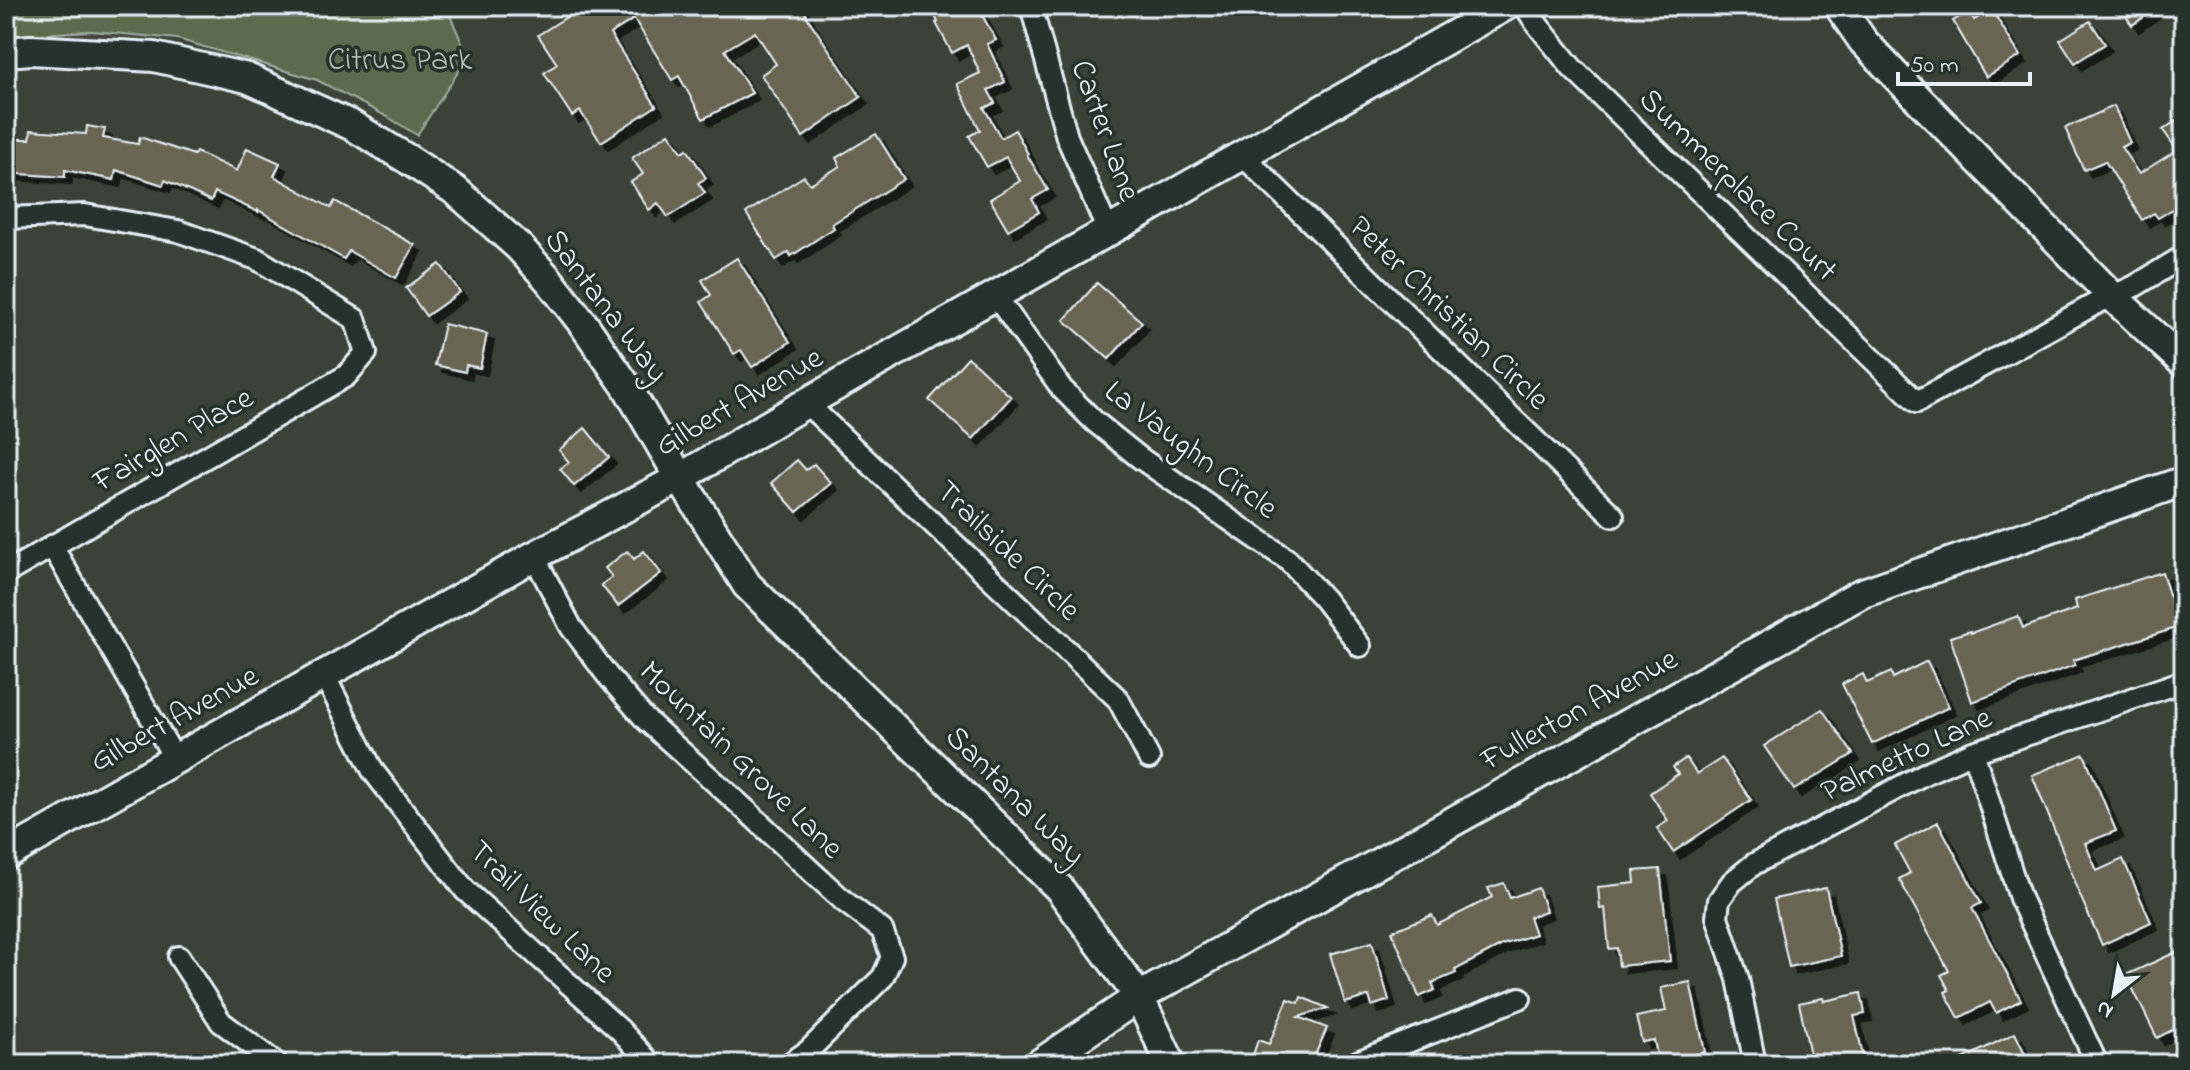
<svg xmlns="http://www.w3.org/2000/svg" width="2190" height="1070" font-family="'Indie Flower',sans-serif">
	<defs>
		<filter id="shadow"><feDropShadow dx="7" dy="7" stdDeviation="0" flood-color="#0009"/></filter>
	</defs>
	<rect width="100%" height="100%" fill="#3b4238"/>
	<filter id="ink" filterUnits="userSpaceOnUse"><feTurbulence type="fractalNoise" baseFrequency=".0125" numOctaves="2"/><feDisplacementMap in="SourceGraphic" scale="16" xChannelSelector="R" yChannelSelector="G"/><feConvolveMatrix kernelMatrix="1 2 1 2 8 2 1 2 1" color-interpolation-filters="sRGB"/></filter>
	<g filter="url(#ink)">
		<polygon fill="#5c6b4e" stroke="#a2aea3" stroke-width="2" points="6,6 446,6 468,57 417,135 386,116 317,80 177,39 91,31 6,36"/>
		<g fill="#6b6553" stroke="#e8f1f8" stroke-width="2" filter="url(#shadow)">
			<polygon points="584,6 802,6 809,20 861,97 803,137 761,75 776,64 755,32 725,50 752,93 703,119 679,76 672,80 634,19 610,34 656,106 601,142 580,111 572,116 544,73 557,64 538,35"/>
			<polygon points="930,6 977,6 996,40 987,44 1005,82 988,90 995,103 984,108 1001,138 1015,130 1028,154 1027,155 1048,190 1032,199 1039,212 1008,230 990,199 1020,181 1006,157 987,167 969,136 980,130 957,84 980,73 967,45 952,53 936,23 938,22"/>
			<polygon points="2119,6 2160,6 2132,25"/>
			<polygon points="1992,10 2020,56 1986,77 1953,21 1969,11 1974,20"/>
			<polygon points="2090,21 2105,44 2075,63 2060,40"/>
			<polygon points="2114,106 2130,143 2121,147 2139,174 2177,150 2163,130 2184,115 2184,202 2158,218 2154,213 2142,220 2105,161 2084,170 2065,128"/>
			<polygon points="87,126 105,129 103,138 138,144 140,137 194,155 196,152 237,171 247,148 280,163 274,176 331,208 335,201 415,245 396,278 349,251 344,259 258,210 258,212 215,192 211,201 165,180 163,185 116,170 114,180 65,170 65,177 6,173 6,139 30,139 31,130 86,134"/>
			<polygon points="669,133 682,152 687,149 706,178 698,183 705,193 668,217 658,203 649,210 631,182 643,174 632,158"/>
			<polygon points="876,134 904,179 832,224 834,228 791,256 789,252 776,260 746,213 804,176 810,184 840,166 836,158"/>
			<polygon points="737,258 790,342 752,367 741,350 734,354 701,302 711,295 702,280"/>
			<polygon points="440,264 460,292 426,316 406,288"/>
			<polygon points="1097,283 1142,322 1109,359 1064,320"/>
			<polygon points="444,324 487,334 480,368 466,365 465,372 435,365"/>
			<polygon points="968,357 1011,397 973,439 929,400"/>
			<polygon points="585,428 609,457 574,486 560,469 569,462 559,450"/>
			<polygon points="797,460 806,470 814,464 831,483 797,512 771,483"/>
			<polygon points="627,551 634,559 644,551 661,573 618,606 601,585 612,577 605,568"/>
			<polygon points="2162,572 2179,627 2073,660 2075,665 1972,702 1950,637 1970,631 1971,633 2018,616 2023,628 2077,609 2075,600"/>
			<polygon points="1927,661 1949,707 1872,744 1842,684 1863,674 1867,683 1891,672 1893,678"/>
			<polygon points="1822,709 1853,754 1794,790 1764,746"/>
			<polygon points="2084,754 2116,831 2085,843 2097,871 2123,859 2151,922 2102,945 2074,882 2075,881 2032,775"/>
			<polygon points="1686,758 1697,774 1722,758 1751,800 1673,852 1657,828 1668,821 1650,793 1678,774 1673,767"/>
			<polygon points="1938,822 1981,903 1972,908 2021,1000 1996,1013 1990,1002 1959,1018 1945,992 1949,990 1941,975 1949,971 1899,879 1910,873 1895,845"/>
			<polygon points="1660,869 1670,961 1619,966 1617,948 1609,949 1605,908 1600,909 1598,887 1635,883 1634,871"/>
			<polygon points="1504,883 1510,898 1538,888 1546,911 1529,917 1535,934 1502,945 1455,970 1456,973 1432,983 1435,990 1419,997 1392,931 1432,915 1437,925 1492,897 1488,888"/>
			<polygon points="1826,888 1841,956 1789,967 1774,899"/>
			<polygon points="1372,942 1389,1000 1372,1006 1369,996 1345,1003 1330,954"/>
			<polygon points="2176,952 2184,969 2184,976 2172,982 2184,1007 2184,1024 2157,1038 2126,975"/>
			<polygon points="1690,982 1705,1052 1688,1056 1689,1060 1659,1064 1654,1040 1642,1042 1636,1017 1666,1011 1661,988"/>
			<polygon points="1861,993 1865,1014 1854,1016 1865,1064 1812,1064 1799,1003 1823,998 1824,1001"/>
			<polygon points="1301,997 1328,1008 1298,1017 1327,1028 1311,1064 1250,1064 1258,1040 1269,1044 1288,999 1299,1003"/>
			<polygon points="2015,1033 2030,1064 1953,1064"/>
		</g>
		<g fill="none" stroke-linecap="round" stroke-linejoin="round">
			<defs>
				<g id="street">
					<polyline points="1031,6 1067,137 1108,231"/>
					<polyline points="1525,6 1536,23 1572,68 1917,402 2095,304 2135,286 2184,256"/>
					<polyline points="1242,155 1613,516"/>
					<polyline points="6,218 85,215 178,231 257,259 355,319 366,353 346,376 6,573"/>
					<polyline points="995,295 1062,389 1094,421 1140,458 1288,560 1324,599 1360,646"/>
					<polyline points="806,403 1118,699 1149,758"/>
					<polyline points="52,546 175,759"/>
					<polyline points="534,556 571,627 607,675 645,719 747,811 811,871 845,902 882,930 892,957 883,977 808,1051 789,1064"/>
					<polyline points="324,675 373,771 465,890 620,1030 651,1064"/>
					<polyline points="1973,752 2020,898 2097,1064"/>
					<polyline points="179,957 221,1022 277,1064"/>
					<polyline points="1357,1064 1357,1062 1520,998"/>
					<polyline points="1755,1064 1738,979 1717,917 1719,900 1732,882 1754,864 1928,772 1973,752 2035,732 2184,681"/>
				</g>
				<g id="secondary">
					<polyline points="1839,6 1863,41 1897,77 2112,296 2184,363"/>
					<polyline points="6,52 31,50 154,57 247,78 353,126 409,160 456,191 519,247 549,280 584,325 627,387 680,478 747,585 1059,888 1139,997 1171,1064"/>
					<polyline points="6,855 534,556 680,478 806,403 1505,6"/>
					<polyline points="1039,1064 1139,997 1860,594 2184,481"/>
				</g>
			</defs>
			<use href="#street" stroke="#e8f1f8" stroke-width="26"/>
			<use href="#secondary" stroke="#e8f1f8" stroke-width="34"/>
			<use href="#street" stroke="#26332d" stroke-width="20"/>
			<use href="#secondary" stroke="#26332d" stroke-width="28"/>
		</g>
	</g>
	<g text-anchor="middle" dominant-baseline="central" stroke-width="7" stroke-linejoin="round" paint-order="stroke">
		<g font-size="32" fill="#b0bbb4" stroke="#26332d">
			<text x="400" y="61">Citrus Park</text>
		</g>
		<g font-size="32" fill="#e8f1f8" stroke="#26332d">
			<text transform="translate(1104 131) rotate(70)">Carter Lane</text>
			<text transform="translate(1737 186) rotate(44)">Summerplace Court</text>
			<text transform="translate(605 307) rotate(53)">Santana Way</text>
			<text transform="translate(1448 314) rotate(44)">Peter Christian Circle</text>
			<text transform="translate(740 403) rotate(-30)">Gilbert Avenue</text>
			<text transform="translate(174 441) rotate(-30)">Fairglen Place</text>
			<text transform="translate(1190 451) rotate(37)">La Vaughn Circle</text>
			<text transform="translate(1007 552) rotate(44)">Trailside Circle</text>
			<text transform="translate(1580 711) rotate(-29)">Fullerton Avenue</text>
			<text transform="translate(175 720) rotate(-29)">Gilbert Avenue</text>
			<text transform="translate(1907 756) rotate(-25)">Palmetto Lane</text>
			<text transform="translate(740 761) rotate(44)">Mountain Grove Lane</text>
			<text transform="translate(1014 797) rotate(45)">Santana Way</text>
			<text transform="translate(541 913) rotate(44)">Trail View Lane</text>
		</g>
	</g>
	<rect width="2190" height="1070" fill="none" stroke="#26332d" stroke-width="32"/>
	<rect x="16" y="16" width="2158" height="1038" fill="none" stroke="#e8f1f8" stroke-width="3" filter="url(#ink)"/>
	<g transform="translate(2114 994) rotate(211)" stroke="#26332d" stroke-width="6" paint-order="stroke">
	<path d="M0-6L14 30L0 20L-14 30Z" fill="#e8f1f8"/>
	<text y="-12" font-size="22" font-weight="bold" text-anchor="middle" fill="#e8f1f8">N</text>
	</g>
	<path d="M1898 72v12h132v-12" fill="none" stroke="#e8f1f8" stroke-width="4"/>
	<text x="1910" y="72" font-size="24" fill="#e8f1f8" stroke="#26332d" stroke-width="6" paint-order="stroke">50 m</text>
</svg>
